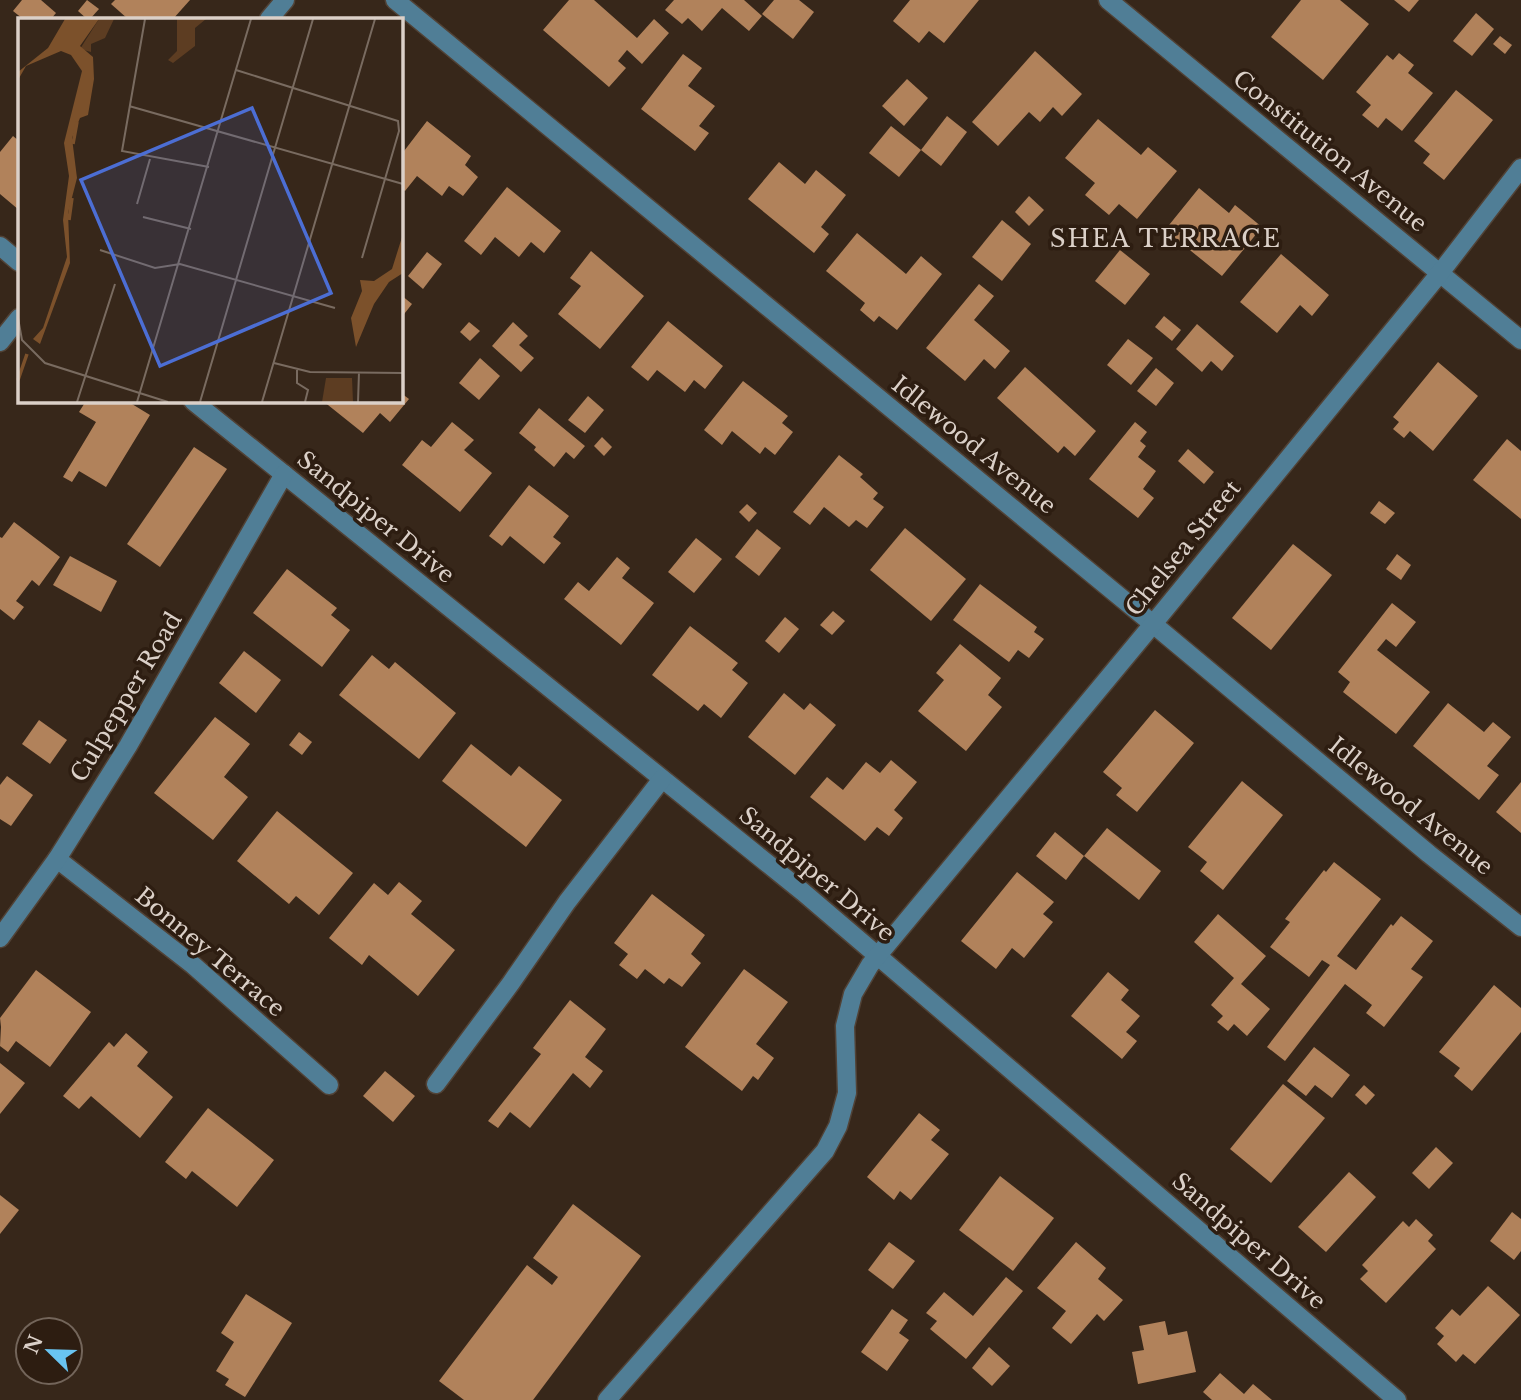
<svg xmlns="http://www.w3.org/2000/svg" width="1521" height="1400" font-family="'Libre Baskerville',serif">
	<rect width="100%" height="100%" fill="#37271a"/>
	<g fill="#b1825b">
		<polygon points="22,0 41,0 56,13 51,19 23,19 13,11"/>
		<polygon points="87,0 99,9 90,19 87,19 78,11"/>
		<polygon points="115,0 190,0 173,19 128,19 111,4"/>
		<polygon points="569,0 594,0 637,38 654,19 669,33 642,64 627,50 618,61 626,68 609,87 543,30"/>
		<polygon points="674,0 744,0 762,16 749,31 722,8 702,31 688,18 682,24 665,10"/>
		<polygon points="774,0 799,0 814,12 793,39 762,14"/>
		<polygon points="910,0 979,0 944,43 929,31 919,43 893,21"/>
		<polygon points="1301,0 1340,0 1369,24 1323,80 1271,37"/>
		<polygon points="1394,0 1419,0 1409,12"/>
		<polygon points="1476,13 1494,29 1472,56 1453,41"/>
		<polygon points="1500,36 1512,45 1505,54 1493,44"/>
		<polygon points="1035,51 1082,94 1062,116 1053,107 1040,122 1029,112 998,146 972,122"/>
		<polygon points="1399,53 1414,65 1408,73 1433,93 1402,131 1386,118 1378,128 1362,115 1371,105 1356,92 1387,55 1393,60"/>
		<polygon points="683,54 702,68 688,86 715,106 699,126 709,133 695,151 641,109"/>
		<polygon points="907,79 928,98 904,126 882,106"/>
		<polygon points="1456,90 1493,120 1444,180 1423,163 1430,154 1414,141"/>
		<polygon points="947,116 967,132 941,166 921,150"/>
		<polygon points="1098,119 1141,155 1148,147 1177,171 1137,219 1119,204 1109,215 1085,195 1095,183 1065,158"/>
		<polygon points="427,121 471,156 465,165 478,177 463,196 449,186 442,196 417,176 405,191 401,188 401,155"/>
		<polygon points="891,126 921,150 899,177 869,153"/>
		<polygon points="13,136 19,141 19,210 0,194 0,152"/>
		<polygon points="779,162 805,184 816,170 846,195 821,227 829,234 814,253 748,199"/>
		<polygon points="507,187 561,231 544,253 531,242 519,257 495,237 481,255 464,241"/>
		<polygon points="1199,188 1229,213 1235,205 1262,227 1222,276 1165,230"/>
		<polygon points="1029,196 1044,210 1029,226 1015,212"/>
		<polygon points="1002,220 1031,244 1002,281 972,257"/>
		<polygon points="857,233 906,274 921,256 942,274 897,330 879,316 874,322 860,310 865,303 826,271"/>
		<polygon points="1120,250 1150,274 1125,305 1095,281"/>
		<polygon points="591,251 644,296 600,349 558,314 581,286 570,278"/>
		<polygon points="427,252 442,264 423,289 408,276"/>
		<polygon points="1281,254 1329,295 1312,316 1300,305 1277,333 1240,302"/>
		<polygon points="979,284 994,296 974,320 1010,351 995,369 984,359 965,381 926,348"/>
		<polygon points="401,295 412,304 401,318"/>
		<polygon points="1164,316 1181,330 1172,341 1155,327"/>
		<polygon points="668,321 723,366 705,389 694,380 685,392 657,370 648,381 631,367"/>
		<polygon points="469,322 480,331 470,341 460,332"/>
		<polygon points="513,322 528,336 519,345 534,358 521,372 492,346"/>
		<polygon points="1197,324 1234,356 1222,371 1211,361 1202,372 1176,349"/>
		<polygon points="1128,339 1153,358 1131,385 1107,365"/>
		<polygon points="480,358 500,376 479,400 459,383"/>
		<polygon points="1438,362 1478,396 1433,451 1410,431 1404,438 1393,429 1399,422 1393,417"/>
		<polygon points="1025,367 1096,431 1075,456 1064,446 1058,453 997,398"/>
		<polygon points="1156,368 1174,383 1156,406 1137,391"/>
		<polygon points="743,381 788,416 782,423 793,432 775,455 765,447 760,454 732,431 722,445 704,430"/>
		<polygon points="401,393 409,399 390,422 380,413 363,433 323,401 401,401"/>
		<polygon points="588,396 604,410 585,433 568,420"/>
		<polygon points="86,401 127,401 150,415 106,487 79,471 72,482 63,477 96,422 79,412"/>
		<polygon points="539,408 585,446 574,459 566,452 554,467 534,450 536,447 519,433"/>
		<polygon points="452,422 474,440 464,450 492,473 460,512 402,465 422,440 431,447"/>
		<polygon points="1135,422 1147,432 1140,441 1146,446 1138,457 1156,471 1143,489 1154,498 1138,518 1089,479"/>
		<polygon points="602,437 612,447 604,456 594,446"/>
		<polygon points="1507,439 1521,451 1521,519 1473,480"/>
		<polygon points="194,447 227,469 160,567 127,544"/>
		<polygon points="1188,449 1214,472 1204,484 1178,461"/>
		<polygon points="839,455 863,474 860,477 878,493 873,499 884,507 867,528 856,520 849,527 824,507 810,525 793,512"/>
		<polygon points="529,485 569,516 553,537 561,543 544,564 510,536 502,546 489,536"/>
		<polygon points="1379,501 1395,513 1385,524 1370,513"/>
		<polygon points="747,504 757,513 749,522 739,512"/>
		<polygon points="14,522 60,557 39,586 32,580 16,601 24,607 14,620 0,609 0,537 2,538"/>
		<polygon points="905,528 966,579 931,621 870,570"/>
		<polygon points="757,529 781,548 759,576 735,557"/>
		<polygon points="696,538 722,559 694,593 668,572"/>
		<polygon points="1293,544 1332,575 1271,650 1232,618"/>
		<polygon points="1397,554 1411,565 1401,580 1386,569"/>
		<polygon points="70,556 117,581 101,612 53,585"/>
		<polygon points="617,557 630,568 622,578 654,603 621,645 564,599 578,582 589,591"/>
		<polygon points="287,569 337,608 331,615 350,630 322,667 253,613"/>
		<polygon points="980,584 1037,627 1034,632 1044,639 1029,658 1018,650 1009,662 953,620"/>
		<polygon points="1392,603 1416,622 1396,647 1386,639 1377,650 1430,692 1396,734 1343,692 1350,682 1338,672"/>
		<polygon points="833,611 845,621 832,635 820,625"/>
		<polygon points="785,617 799,629 779,653 765,641"/>
		<polygon points="690,626 738,663 732,670 748,683 721,718 704,704 698,711 652,675"/>
		<polygon points="960,644 1001,678 988,695 1002,707 966,751 918,711 944,680 936,673"/>
		<polygon points="244,651 281,680 256,713 219,683"/>
		<polygon points="372,655 389,669 395,662 456,713 419,759 339,695"/>
		<polygon points="784,693 804,710 810,703 836,725 795,775 748,737"/>
		<polygon points="1448,703 1484,732 1493,722 1511,737 1487,766 1499,775 1479,800 1413,746"/>
		<polygon points="1155,710 1194,743 1137,812 1116,795 1122,788 1103,772"/>
		<polygon points="215,717 250,744 224,777 248,797 213,840 154,793"/>
		<polygon points="39,720 67,740 50,764 22,744"/>
		<polygon points="299,732 312,742 302,755 289,745"/>
		<polygon points="471,744 511,776 519,766 562,800 526,847 442,781"/>
		<polygon points="891,760 917,782 894,810 903,818 889,836 877,827 865,841 810,797 827,777 843,790 866,762 880,773"/>
		<polygon points="7,776 33,795 11,826 0,819 0,785"/>
		<polygon points="1242,781 1283,815 1223,890 1200,871 1207,862 1188,847"/>
		<polygon points="1521,782 1521,833 1496,812"/>
		<polygon points="277,811 353,873 319,915 296,896 289,904 237,861"/>
		<polygon points="1107,828 1161,871 1139,900 1084,856"/>
		<polygon points="1055,832 1084,856 1066,880 1036,856"/>
		<polygon points="1334,862 1381,899 1337,956 1356,970 1391,924 1393,926 1401,916 1433,941 1411,969 1423,977 1384,1027 1366,1013 1372,1005 1345,984 1285,1061 1267,1047 1330,965 1322,960 1309,977 1270,947 1290,922 1285,919 1324,870 1326,872"/>
		<polygon points="1017,872 1054,902 1043,914 1053,922 1024,958 1012,948 996,969 961,941"/>
		<polygon points="399,882 422,901 411,914 455,950 418,996 369,955 362,965 329,938 374,883 388,895"/>
		<polygon points="652,894 705,935 691,954 701,963 682,987 669,978 664,984 645,969 637,979 619,965 628,954 614,943"/>
		<polygon points="1218,914 1266,956 1241,984 1270,1009 1247,1036 1234,1024 1228,1031 1217,1022 1223,1016 1211,1005 1234,978 1194,942"/>
		<polygon points="744,969 788,1002 756,1044 774,1058 758,1080 753,1076 742,1091 685,1047"/>
		<polygon points="36,970 91,1012 50,1067 16,1041 8,1052 0,1046 1,1027 0,1018"/>
		<polygon points="1108,972 1129,990 1121,1000 1140,1016 1126,1032 1137,1041 1122,1059 1071,1016"/>
		<polygon points="1494,985 1521,1008 1521,1032 1472,1091 1454,1076 1460,1068 1439,1052"/>
		<polygon points="570,1000 606,1029 585,1057 603,1071 590,1088 573,1073 530,1128 510,1112 498,1128 488,1121 541,1054 533,1048"/>
		<polygon points="126,1033 148,1052 137,1066 173,1097 140,1138 91,1096 79,1109 63,1096 109,1042 114,1047"/>
		<polygon points="1314,1047 1350,1075 1332,1098 1315,1085 1306,1096 1287,1081"/>
		<polygon points="0,1063 25,1083 0,1114"/>
		<polygon points="385,1071 415,1096 393,1122 363,1096"/>
		<polygon points="1283,1084 1325,1118 1271,1183 1230,1149"/>
		<polygon points="1364,1085 1375,1095 1366,1105 1355,1095"/>
		<polygon points="208,1108 274,1160 237,1207 192,1171 186,1179 165,1162"/>
		<polygon points="919,1113 940,1130 931,1140 949,1154 911,1200 900,1191 894,1200 867,1177"/>
		<polygon points="1436,1147 1453,1163 1429,1189 1412,1173"/>
		<polygon points="1349,1172 1376,1197 1326,1252 1298,1227"/>
		<polygon points="1000,1176 1054,1218 1013,1271 959,1230"/>
		<polygon points="0,1195 19,1210 0,1234"/>
		<polygon points="573,1204 641,1256 533,1400 464,1400 439,1381 527,1265 552,1285 558,1277 533,1258"/>
		<polygon points="1512,1212 1521,1219 1521,1251 1514,1260 1490,1241"/>
		<polygon points="1416,1219 1433,1235 1428,1241 1436,1249 1386,1303 1360,1279 1368,1271 1362,1265 1403,1221 1409,1227"/>
		<polygon points="889,1242 915,1261 893,1289 868,1270"/>
		<polygon points="1076,1242 1106,1268 1098,1279 1123,1300 1104,1321 1097,1314 1071,1344 1052,1328 1066,1311 1037,1288"/>
		<polygon points="1006,1277 1023,1291 966,1359 930,1329 937,1321 926,1313 944,1292 973,1316"/>
		<polygon points="1488,1286 1520,1315 1475,1364 1463,1354 1456,1362 1437,1344 1444,1336 1435,1328 1452,1309 1460,1316"/>
		<polygon points="246,1294 292,1323 245,1397 225,1385 229,1379 216,1371 234,1342 221,1333"/>
		<polygon points="892,1309 908,1320 899,1333 909,1340 887,1371 861,1352"/>
		<polygon points="1165,1321 1168,1335 1187,1331 1196,1372 1138,1384 1132,1352 1144,1350 1139,1326"/>
		<polygon points="989,1347 1010,1366 992,1386 972,1368"/>
		<polygon points="1220,1373 1244,1394 1253,1384 1272,1400 1212,1400 1203,1392"/>
	</g>
	<g fill="none" stroke-linecap="round" stroke-linejoin="round">
		<defs>
			<g id="minor">
				<polyline points="395,0 1153,624 1429,854 1521,927"/>
				<polyline points="1108,0 1521,340"/>
				<polyline points="269,19 285,0"/>
				<polyline points="0,246 19,262"/>
				<polyline points="0,342 19,318"/>
				<polyline points="193,401 803,892 1397,1400"/>
				<polyline points="57,859 193,965 329,1085"/>
				<polyline points="0,938 57,859 128,746 284,474"/>
				<polyline points="436,1084 511,983 567,902 662,779"/>
				<polyline points="607,1400 825,1151 838,1126 847,1093 845,1026 853,994 870,965 1153,624 1440,273 1521,168"/>
			</g>
		</defs>
		<use href="#minor" stroke="#514236" stroke-width="21"/>
		<use href="#minor" stroke="#507e96" stroke-width="18"/>
	</g>
	<g text-anchor="middle" dominant-baseline="central" stroke-width="7" stroke-linejoin="round" paint-order="stroke">
		<g font-size="23" fill="#dbd0c8" stroke="#2d1d11">
			<text transform="translate(1330 151) rotate(39)">Constitution Avenue</text>
			<text transform="translate(974 445) rotate(39)">Idlewood Avenue</text>
			<text transform="translate(376 517) rotate(39)">Sandpiper Drive</text>
			<text transform="translate(1183 548) rotate(-51)">Chelsea Street</text>
			<text transform="translate(126 697) rotate(-59)">Culpepper Road</text>
			<text transform="translate(1411 806) rotate(39)">Idlewood Avenue</text>
			<text transform="translate(817 874) rotate(40)">Sandpiper Drive</text>
			<text transform="translate(210 952) rotate(40)">Bonney Terrace</text>
			<text transform="translate(1249 1241) rotate(41)">Sandpiper Drive</text>
		</g>
		<g font-size="24" letter-spacing="2" fill="#dbd0c8" stroke="#2d1d11">
			<text x="1166" y="238">SHEA TERRACE</text>
		</g>
	</g>
	<g transform="translate(18 18)">
		<rect width="385" height="385" fill="#37271a"/>
		<path d="M81 1H96L87 20 73 26V34L62 31ZM159 1H188L177 10V28L155 45 150 42 159 33ZM308 360H334L335 384H304Z" fill="#5d3d22"/>
		<path d="M47 1H81L62 28 75 39 76 61 70 97 62 100 54 120 59 160 50 195 52 245 22 326 15 321 25 310 49 239 45 202 51 158 46 125 64 53 53 37 43 33 8 48 0 62V54L30 30ZM385 216V255L371 264 356 286 338 329 333 300 344 273 342 262 356 263 374 251Z" fill="#7c512b"/>
		<path fill="none" stroke="#7c512b" stroke-width="3.5" d="M55 126 59 104M51 202 54 180M0 362 9 336"/>
		<path fill="none" stroke="#796b60" stroke-width="2" d="M127 1 104 133 191 149M218 52 380 103 381 113 344 240M111 88 385 166M119 186 132 141M125 199 173 211M82 232 137 250 162 246 317 290M0 300 4 322 27 345 150 384M256 345 292 354 385 355M279 352V365L290 372 287 384M59 384 97 266M119 384 233 1M182 384 295 1M244 384 357 1M340 384 341 354"/>
		<path fill="#4c6ed4" fill-opacity="0.15" stroke="#4c6ed4" stroke-width="3.5" d="M234 90 313 275 142 348 63 162Z"/>
		<rect width="385" height="385" fill="none" stroke="#dbd0c8" stroke-width="3.5"/>
	</g>
	<g transform="translate(49 1351) rotate(293)"><circle r="33" fill="#2d1d11" stroke="#73655a" stroke-width="2"/>
	<path d="M0-5L12 26L0 18L-12 26Z" fill="#69c4f1"/>
	<text y="-10" font-size="19" font-weight="bold" text-anchor="middle" fill="#dbd0c8">N</text>
	</g>
</svg>
